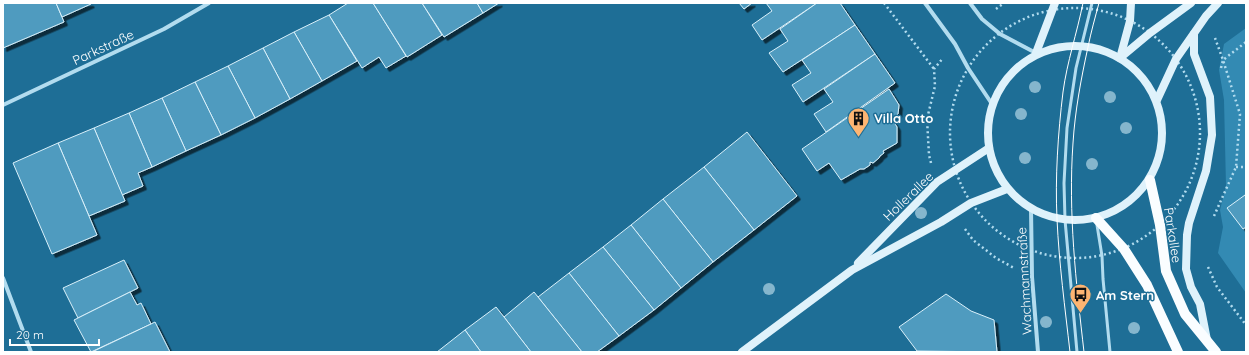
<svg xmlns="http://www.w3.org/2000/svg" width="1249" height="355" font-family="Quicksand,sans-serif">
	<defs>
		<filter id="shadow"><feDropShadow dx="3.5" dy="3.5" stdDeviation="0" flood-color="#0009"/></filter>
	</defs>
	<rect width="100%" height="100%" fill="#1e6e96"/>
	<polygon fill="#338ab3" points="1246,28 1246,293 1218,253 1223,227 1220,210 1226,186 1224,100 1219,70 1224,44"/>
	<g fill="#4f9bbf" stroke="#d9f0fa" filter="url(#shadow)">
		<polygon points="3,3 56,3 64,22 3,48"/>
		<polygon points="56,3 90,3 91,4 62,17"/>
		<polygon points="348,3 373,3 406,56 386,68 379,57 362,68 329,15"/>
		<polygon points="373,3 422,3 442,35 407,57"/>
		<polygon points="422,3 477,3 483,13 444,37"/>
		<polygon points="477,3 499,3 483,13"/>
		<polygon points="739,3 752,3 744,9"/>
		<polygon points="766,3 817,3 762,40 752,25 772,11"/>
		<polygon points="817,3 840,3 855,25 783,72 769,53 788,41 780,29"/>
		<polygon points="329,15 357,61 322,81 294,32"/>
		<polygon points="855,25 875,54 803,102 792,85 811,73 802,60"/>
		<polygon points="294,32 322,81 290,99 263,48"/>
		<polygon points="263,48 290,99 255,118 228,66"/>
		<polygon points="875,54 895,83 826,132 814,114 833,102 824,89"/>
		<polygon points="228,66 255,118 221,135 195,82"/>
		<polygon points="195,82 221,135 186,151 162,98"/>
		<polygon points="889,89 899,105 898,114 892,119 897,127 897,143 883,151 884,153 880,156 879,158 873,163 870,162 870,165 864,169 860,169 841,180 829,163 817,171 802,149"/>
		<polygon points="162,98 186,151 152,167 129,113"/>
		<polygon points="129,113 152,167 138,173 143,186 122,195 94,128"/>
		<polygon points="94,128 125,201 89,216 58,143"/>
		<polygon points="747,132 797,196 754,230 704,167"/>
		<polygon points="58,143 97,235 52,254 13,163"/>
		<polygon points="704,167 754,230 713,262 663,199"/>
		<polygon points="1245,195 1246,197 1246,227 1243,229 1227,208"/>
		<polygon points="663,199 713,262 681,288 631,225"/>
		<polygon points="631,225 681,288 654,310 603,247"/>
		<polygon points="603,247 654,310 619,336 569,273"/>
		<polygon points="124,260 138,288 78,318 63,288"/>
		<polygon points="569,273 619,336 597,352 582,352 538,297"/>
		<polygon points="130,292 137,305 141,303 151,324 91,352 74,320"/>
		<polygon points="534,292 582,352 531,352 504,317"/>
		<polygon points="946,294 971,311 994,320 997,352 917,351 899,327"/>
		<polygon points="496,307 504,317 531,352 481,352 465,330"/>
		<polygon points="155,322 170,352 92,352 151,324"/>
		<polygon points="465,330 481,352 437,352"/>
	</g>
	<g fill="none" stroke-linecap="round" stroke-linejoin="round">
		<g stroke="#b2dcef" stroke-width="2.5" stroke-dasharray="2 3" stroke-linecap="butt">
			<polyline points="884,3 934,69"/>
			<circle cx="1075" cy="133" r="125"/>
			<polyline points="996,9 1004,3"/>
			<polyline points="1221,68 1223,60 1246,42"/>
			<polyline points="931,163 929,155 927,119 935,86 934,69 943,58"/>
			<polyline points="1236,167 1246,167"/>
			<polyline points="1214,216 1236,167 1240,114 1223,60 1215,38"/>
			<polyline points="965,229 973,240 996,258 1014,268"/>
			<polyline points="1208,267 1217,287 1246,325"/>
		</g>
		<g stroke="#b2dcef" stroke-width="3">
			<polyline points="1097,225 1102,256 1103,279 1110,352"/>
			<polyline points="1077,352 1065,220 1064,183 1067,128 1076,68 1092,3"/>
		</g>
		<g stroke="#b2dcef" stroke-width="4">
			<polyline points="925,3 955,44 968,68 992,104"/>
			<polyline points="970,3 982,19 1000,34 1036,53"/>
			<polyline points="3,105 164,29 209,3"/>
			<polyline points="1031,209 1032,277 1038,352"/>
			<polyline points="3,278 31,352"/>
		</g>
		<g stroke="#dff2fb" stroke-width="8">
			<polyline points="1194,34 1194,54 1210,97 1212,135 1206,171 1189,223 1187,235 1186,269 1191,287 1200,304 1207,340"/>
			<circle cx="1075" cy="133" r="87"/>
			<polyline points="1036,53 1055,3"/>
			<polyline points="1120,58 1150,33 1191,3"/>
			<polyline points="1120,58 1130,21 1131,3"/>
			<polyline points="1157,100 1176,59 1206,16 1218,3"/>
			<polyline points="858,263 937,182 989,148"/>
			<polyline points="742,352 852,270 941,222 971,203 1007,189"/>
		</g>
		<g stroke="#fafdff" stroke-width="10">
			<polyline points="1150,180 1160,225 1166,271 1185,314 1216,352"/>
			<polyline points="1096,218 1124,249 1147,285 1178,352"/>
		</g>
		<g stroke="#fff" stroke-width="1">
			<path d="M1070 352C1065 308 1059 263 1057 219 1055 177 1058 133 1063 92 1067 62 1077 33 1083 3"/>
			<path d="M1084 352C1076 282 1068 213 1073 143 1075 111 1081 79 1088 47 1091 32 1095 18 1099 3"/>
		</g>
	</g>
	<g fill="#85b6cd">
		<circle cx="1035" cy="87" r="6"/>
		<circle cx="1110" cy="97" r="6"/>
		<circle cx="1021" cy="114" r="6"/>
		<circle cx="1126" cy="128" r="6"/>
		<circle cx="1025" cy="158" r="6"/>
		<circle cx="1092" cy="164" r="6"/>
		<circle cx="921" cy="213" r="6"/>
		<circle cx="769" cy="289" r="6"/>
		<circle cx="1046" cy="322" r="6"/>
		<circle cx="1134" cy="328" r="6"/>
	</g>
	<defs>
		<symbol id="building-pin" viewBox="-11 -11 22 30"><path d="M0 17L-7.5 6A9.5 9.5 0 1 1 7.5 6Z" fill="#fdb572" stroke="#1e6e96"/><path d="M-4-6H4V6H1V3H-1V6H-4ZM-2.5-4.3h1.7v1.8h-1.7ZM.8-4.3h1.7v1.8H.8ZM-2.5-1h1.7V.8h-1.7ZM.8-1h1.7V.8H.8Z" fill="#111"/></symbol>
		<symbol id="bus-pin" viewBox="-11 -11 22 30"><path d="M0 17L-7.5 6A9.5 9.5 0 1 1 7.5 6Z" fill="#fdb572" stroke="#1e6e96"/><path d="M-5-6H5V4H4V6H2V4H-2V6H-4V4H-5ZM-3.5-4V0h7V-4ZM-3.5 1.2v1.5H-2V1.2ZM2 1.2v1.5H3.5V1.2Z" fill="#111"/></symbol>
	</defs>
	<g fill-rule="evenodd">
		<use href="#building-pin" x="846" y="106" width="25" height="34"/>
		<use href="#bus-pin" x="1068" y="282" width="25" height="34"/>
	</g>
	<g text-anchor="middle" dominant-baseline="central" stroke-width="3" stroke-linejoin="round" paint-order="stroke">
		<g font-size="13" fill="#fff" stroke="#1e6e96">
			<text transform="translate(103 47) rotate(-25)">Parkstraße</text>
			<text transform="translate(908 196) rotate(-44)">Hollerallee</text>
			<text transform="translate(1173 235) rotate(81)">Parkallee</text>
			<text transform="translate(1024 281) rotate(-93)">Wachmannstraße</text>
		</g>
		<g font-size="13" font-weight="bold" fill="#fff" stroke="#1e6e96" text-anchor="start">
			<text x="874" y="118">Villa Otto</text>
			<text x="1096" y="295">Am Stern</text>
		</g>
	</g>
	<rect width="1249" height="355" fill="none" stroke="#ffffff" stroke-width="8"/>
	<path d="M10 339v6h89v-6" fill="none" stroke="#ffffff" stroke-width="2"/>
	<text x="16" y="339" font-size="12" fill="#ffffff" stroke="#1e6e96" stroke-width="3" paint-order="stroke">20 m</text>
</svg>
